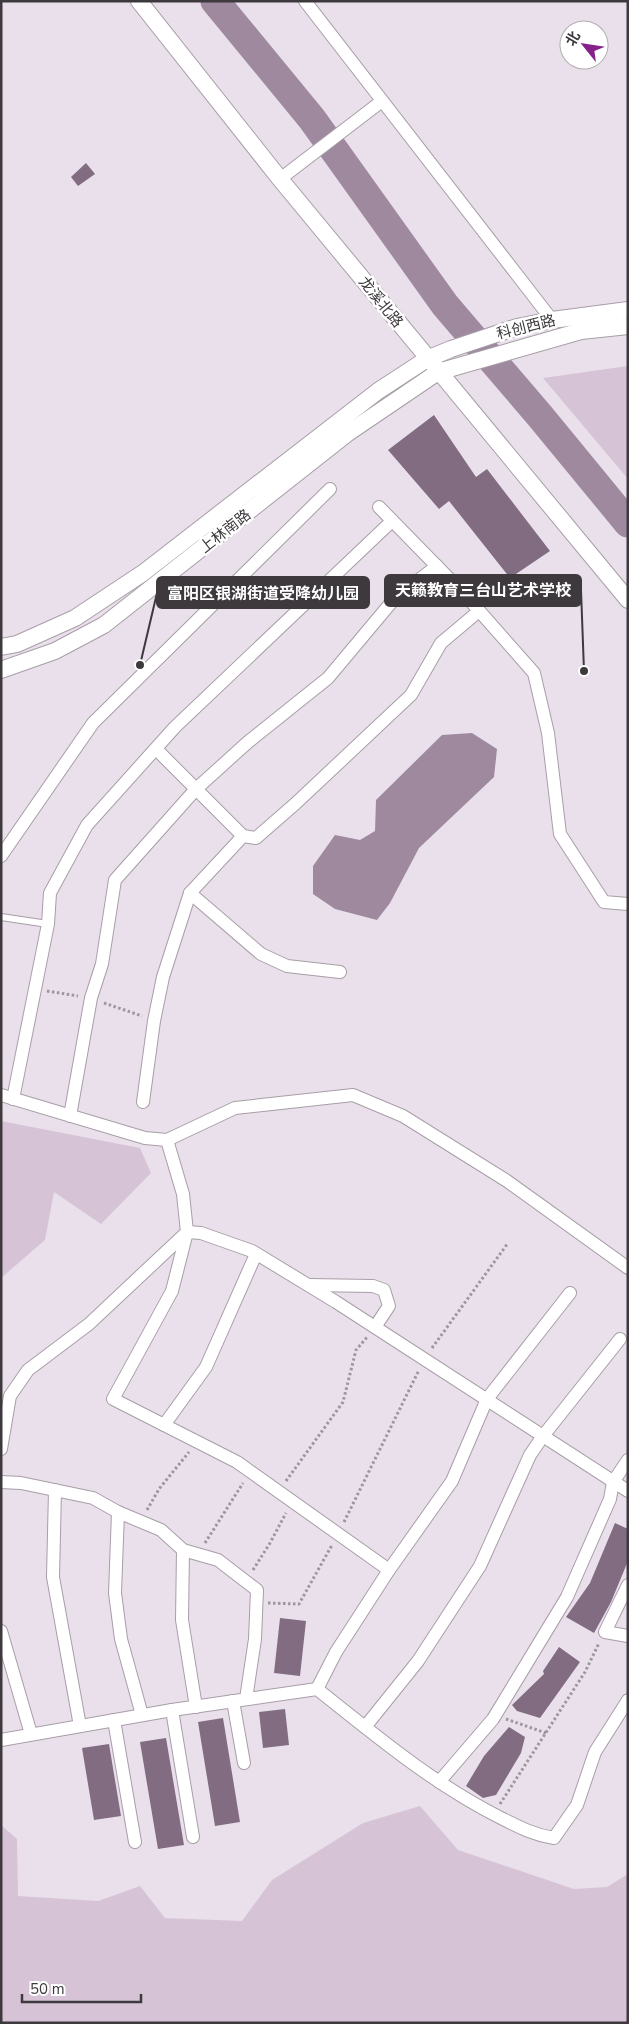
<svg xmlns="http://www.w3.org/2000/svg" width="629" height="2024" font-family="'Nunito Sans','Noto Sans SC',sans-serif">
	<rect width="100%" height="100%" fill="#eae0eb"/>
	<g fill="#d6c4d6">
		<polygon points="628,366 628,479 543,378"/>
		<polygon points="1,1121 140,1148 151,1173 101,1224 54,1192 45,1240 1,1278"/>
		<polygon points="420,1806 458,1850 574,1889 607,1887 628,1874 628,2023 1,2023 1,1825 17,1839 18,1896 98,1901 140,1886 165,1918 242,1921 272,1880 363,1823"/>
	</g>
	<polygon fill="#9e899f" points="472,733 497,749 494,777 419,848 390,903 377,920 335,909 313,894 313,866 335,835 360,840 375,831 376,800 442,735"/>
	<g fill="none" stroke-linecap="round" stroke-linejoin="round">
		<polyline stroke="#9e899f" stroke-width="29" points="215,1 312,119 445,305 540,416 628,523"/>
	</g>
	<g fill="#816c81">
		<polygon points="86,163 95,174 78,186 71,177"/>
		<polygon points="434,415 476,477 487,469 550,551 510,578 449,501 439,509 388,450"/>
		<polygon points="615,1523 628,1529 628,1561 611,1602 594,1633 566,1617 590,1583"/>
		<polygon points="280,1618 306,1621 300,1676 274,1673"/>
		<polygon points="559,1647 580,1662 540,1718 517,1711 512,1705 544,1674 543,1671"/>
		<polygon points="285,1709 289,1745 263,1748 259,1712"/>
		<polygon points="223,1718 240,1822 215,1826 198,1722"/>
		<polygon points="509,1727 525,1737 521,1753 496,1795 483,1798 466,1786 484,1756"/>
		<polygon points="166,1738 184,1845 158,1849 140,1742"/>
		<polygon points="109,1744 121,1816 94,1820 82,1748"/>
	</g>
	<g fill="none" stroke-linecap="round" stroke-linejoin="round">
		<defs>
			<polyline id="service" points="1,917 48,924"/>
			<g id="minor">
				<polyline points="305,1 552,320"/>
				<polyline points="280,179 382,101"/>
				<polyline points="379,507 467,597 534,673 548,733 560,834 604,902 628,904"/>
				<polyline points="156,749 243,836"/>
				<polyline points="1,856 93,723 330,489"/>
				<polyline points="190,893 261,954 287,966 340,972"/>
				<polyline points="1,1095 145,1138 167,1140 235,1108 353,1095 403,1116 507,1181 628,1268"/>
				<polyline points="13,1099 48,924 50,893 87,825 175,727 392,521"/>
				<polyline points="143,1102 154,1021 163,977 190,893 243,836 256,838 295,804 411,695 441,643 479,611"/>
				<polyline points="70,1116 91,998 102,964 115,880 196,789 248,742 328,678 395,598 437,566"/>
				<polyline points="167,1140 183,1194 187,1232 172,1291 113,1399 237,1462 389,1570"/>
				<polyline points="309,1285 373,1286 384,1290 389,1306 375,1327"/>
				<polyline points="164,1425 206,1367 256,1254"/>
				<polyline points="1,1449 10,1396 28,1370 89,1324 187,1232 201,1233 252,1251 336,1302 628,1491"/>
				<polyline points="1,1482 21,1483 93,1498 118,1512 161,1530 183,1550 218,1560 257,1590 255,1639 246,1699"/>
				<polyline points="55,1490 53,1577 80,1726"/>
				<polyline points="118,1512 115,1593 121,1639 142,1715"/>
				<polyline points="183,1550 182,1620 196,1707"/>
				<polyline points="628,1585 605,1632 628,1636"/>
				<polyline points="1,1631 31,1734"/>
				<polyline points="317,1689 336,1652 389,1570 452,1481 487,1399 570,1293"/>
				<polyline points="233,1701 244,1763"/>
				<polyline points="172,1710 193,1837"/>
				<polyline points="114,1720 135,1842"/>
				<polyline points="365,1727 418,1661 480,1566 530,1455 543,1436 620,1339"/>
				<path d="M1 1740 172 1710 317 1689C375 1735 433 1784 501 1818 519 1827 534 1835 554 1838L577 1805 595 1752 628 1700"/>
				<polyline points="439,1782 493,1719 567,1597 610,1499 613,1482 628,1460"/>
			</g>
			<g id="tertiary">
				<polyline points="139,1 280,179 628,600"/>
				<polyline points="1,647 17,644 75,618 143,573 378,391 427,359 451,349 517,327 552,320 628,310"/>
				<polyline points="1,670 55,651 104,625 348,433 438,372 581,331 628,326"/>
			</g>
		</defs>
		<use href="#service" stroke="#a79ea7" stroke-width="8"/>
		<use href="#minor" stroke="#a79ea7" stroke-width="14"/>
		<use href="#tertiary" stroke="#a79ea7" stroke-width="18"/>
		<g stroke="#9d969e" stroke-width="3" stroke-dasharray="2.5 2.5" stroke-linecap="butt">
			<polyline points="47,991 78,996"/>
			<polyline points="104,1003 142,1016"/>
			<polyline points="432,1348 508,1243"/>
			<polyline points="286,1481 343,1402 356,1350 368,1336"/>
			<polyline points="147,1510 159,1489 189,1452"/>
			<polyline points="344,1522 419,1370"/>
			<polyline points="205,1543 243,1483"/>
			<polyline points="253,1570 270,1543 286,1513"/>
			<polyline points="268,1603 299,1604 332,1545"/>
			<polyline points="506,1719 546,1733"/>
			<polyline points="500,1804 585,1672 599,1643"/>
		</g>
		<use href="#service" stroke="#fff" stroke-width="6"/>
		<use href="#minor" stroke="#fff" stroke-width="12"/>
		<use href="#tertiary" stroke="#fff" stroke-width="16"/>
	</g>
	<g text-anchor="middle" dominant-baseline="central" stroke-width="5" stroke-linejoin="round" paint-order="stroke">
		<g font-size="15" fill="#3d393d" stroke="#fff">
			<text transform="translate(381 302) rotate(51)">龙溪北路</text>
			<text transform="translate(526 327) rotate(-14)">科创西路</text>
			<text transform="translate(225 531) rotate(-38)">上林南路</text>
		</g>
	</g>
	<path fill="none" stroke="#3d393d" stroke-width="2" d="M584 671L581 590M140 665L157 593"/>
	<g fill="#3d393d" stroke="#fff" stroke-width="2">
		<circle cx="584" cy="671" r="5"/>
		<circle cx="140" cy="665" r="5"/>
	</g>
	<g fill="#3d393d" stroke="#3d393d" stroke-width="2">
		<rect x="385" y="575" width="196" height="31" rx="5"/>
		<rect x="157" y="577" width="212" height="31" rx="5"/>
	</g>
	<g font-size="16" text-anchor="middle" font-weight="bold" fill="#fff">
		<text x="483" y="596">天籁教育三台山艺术学校</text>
		<text x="263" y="599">富阳区银湖街道受降幼儿园</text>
	</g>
	<rect width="629" height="2024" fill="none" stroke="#3d393d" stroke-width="5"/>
	<g transform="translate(584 45) rotate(300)"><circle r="24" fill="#ffffff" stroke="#b1b0b1"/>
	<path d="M0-4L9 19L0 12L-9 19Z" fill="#84218a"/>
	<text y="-8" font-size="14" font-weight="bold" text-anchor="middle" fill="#3d393d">北</text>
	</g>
	<path d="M22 1994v8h119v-8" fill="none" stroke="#3d393d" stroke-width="2.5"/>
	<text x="30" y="1994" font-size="15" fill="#3d393d" stroke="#ffffff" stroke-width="4" paint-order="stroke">50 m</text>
</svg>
